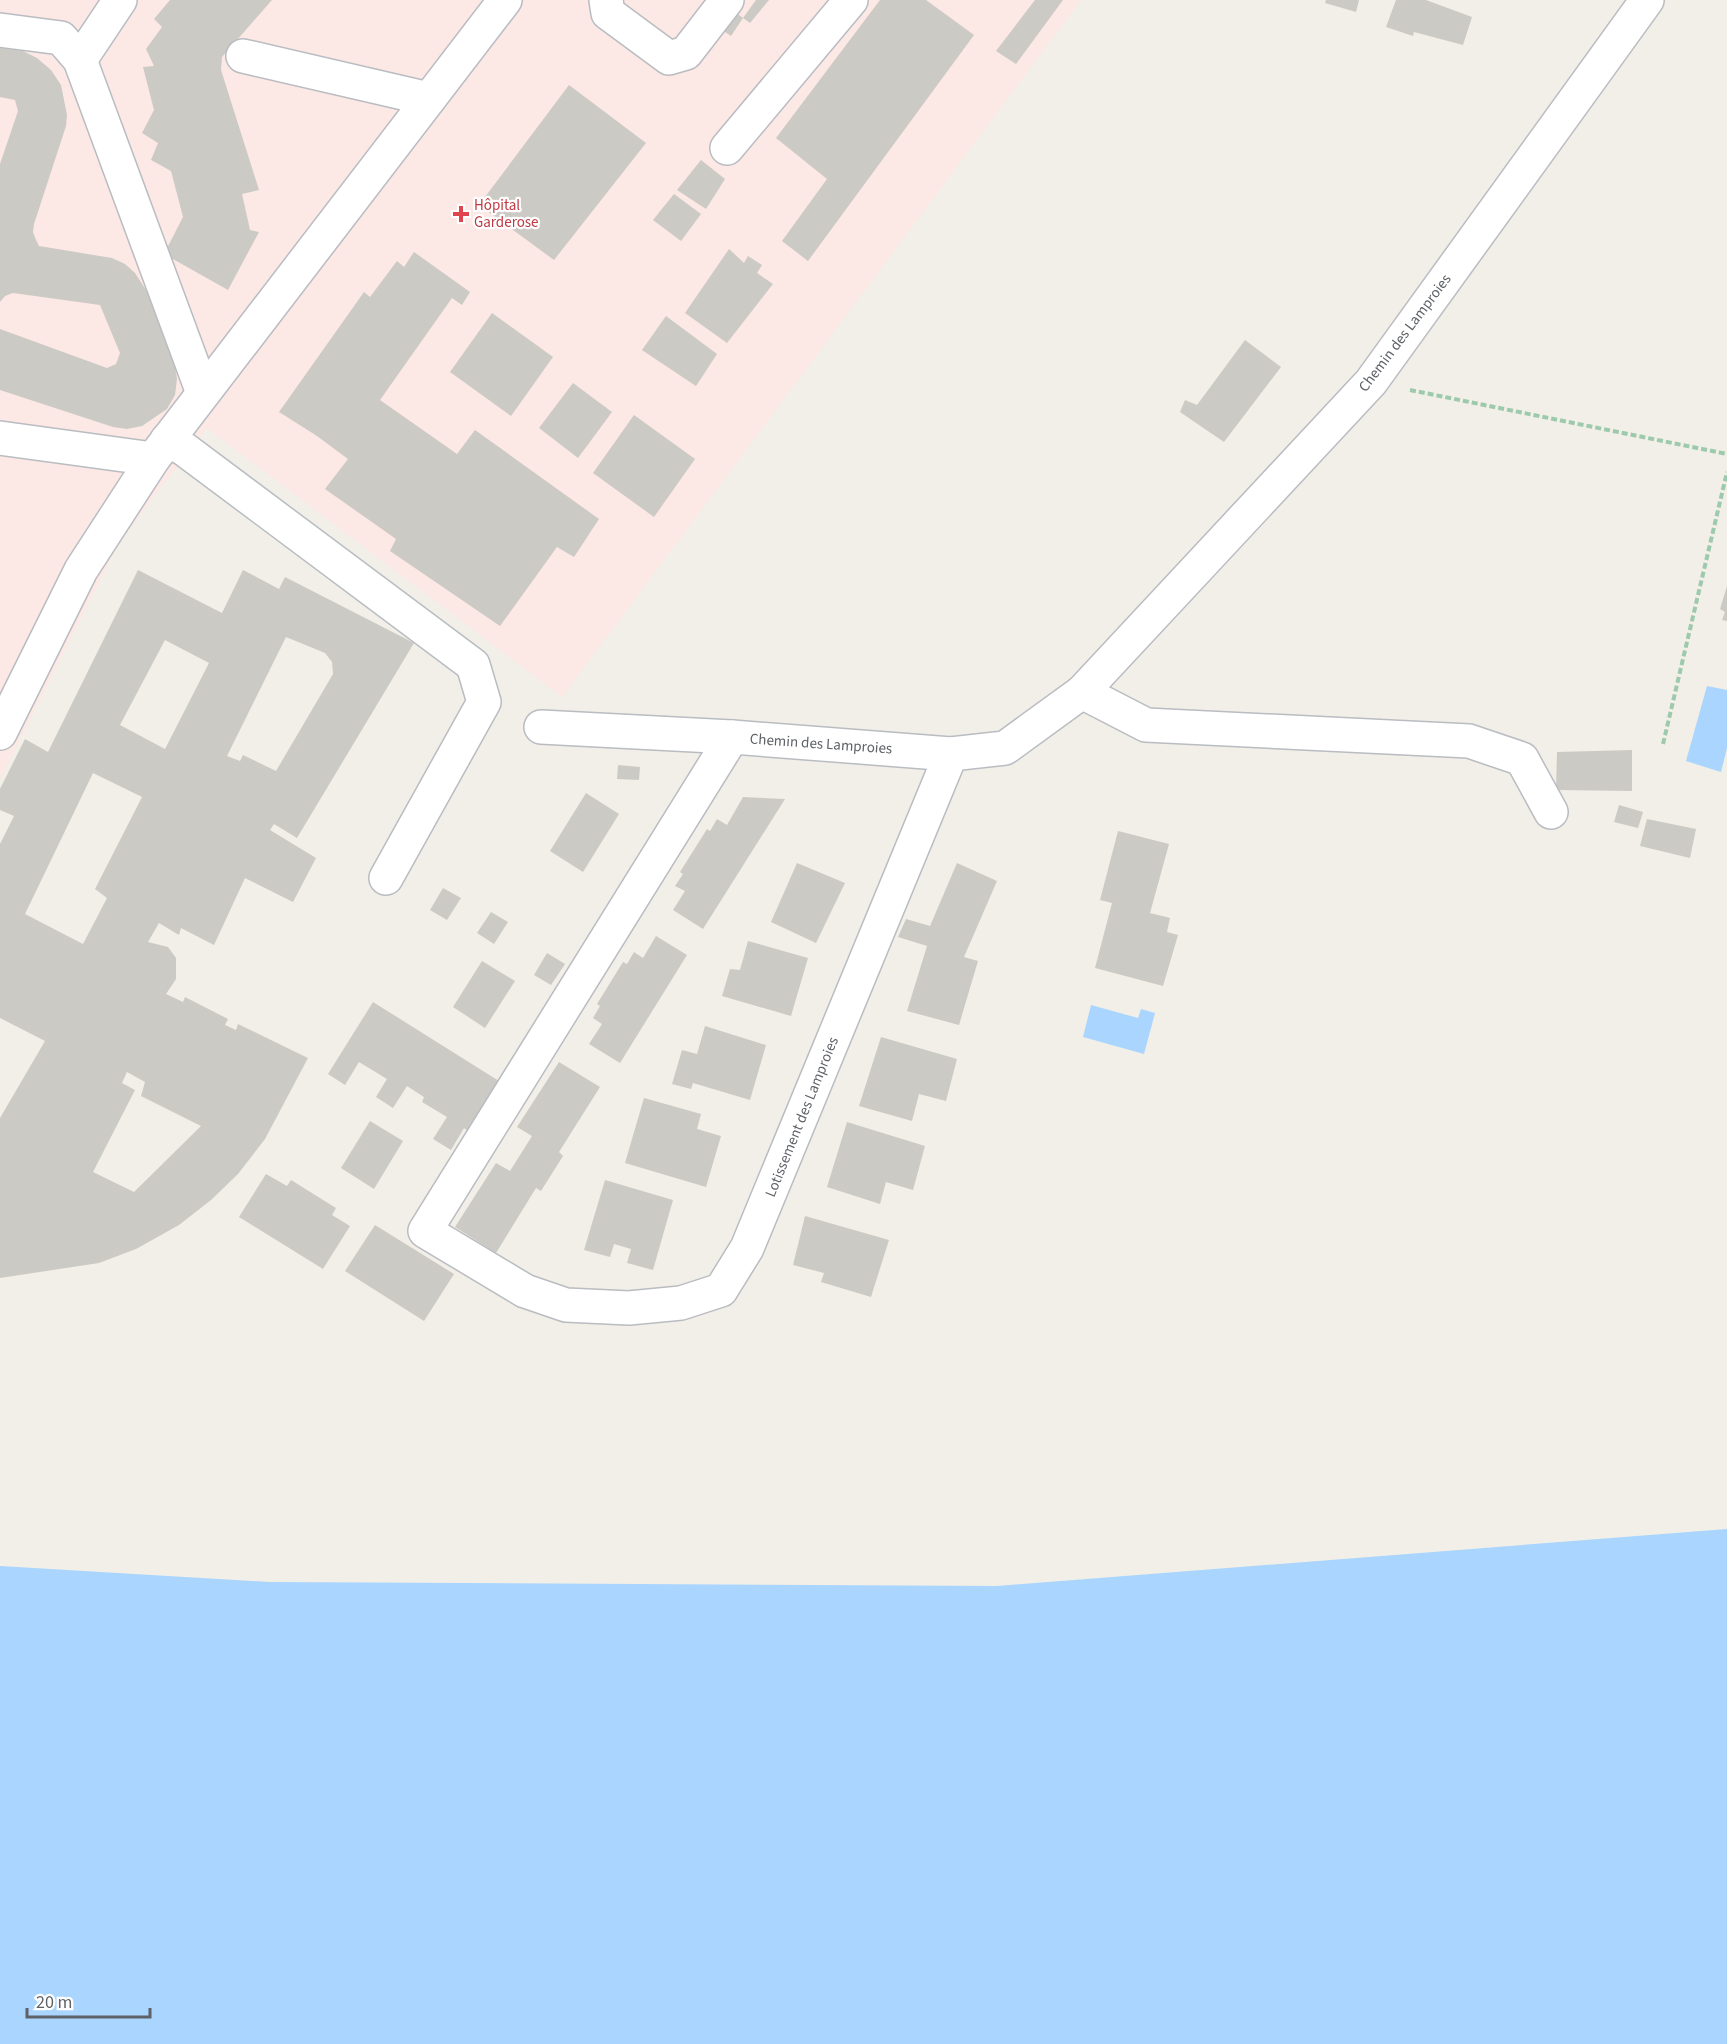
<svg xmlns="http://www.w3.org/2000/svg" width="1727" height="2044" font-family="'Source Sans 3',sans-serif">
	<rect width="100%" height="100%" fill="#f1efe7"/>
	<polygon fill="#fce8e5" points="0,0 1081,0 562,697 207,428 120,541 0,779"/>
	<g fill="#a9d5ff">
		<polygon points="1707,686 1727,690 1727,748 1721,772 1686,761"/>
		<polygon points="1091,1005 1138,1018 1141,1009 1155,1013 1144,1054 1083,1037"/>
		<polygon points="1727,1529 1727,2044 0,2044 0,1566 269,1582 997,1586"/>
	</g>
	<g fill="#cccac4" fill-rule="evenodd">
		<polygon points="170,0 272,0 222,57 221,70 259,190 242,194 250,230 259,232 228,290 164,254 183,217 171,171 151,160 158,143 142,133 154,110 143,67 154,66 146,49 162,27 154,19"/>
		<polygon points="756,0 769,0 750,23 743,18"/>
		<polygon points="880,0 926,0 974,35 808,261 782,241 827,179 776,138"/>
		<polygon points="1035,0 1063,0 1016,64 996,51"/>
		<polygon points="1326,0 1359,0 1356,12 1325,3"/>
		<polygon points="1396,0 1426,0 1472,17 1463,45 1414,32 1413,36 1386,27"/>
		<polygon points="734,11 743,18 731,36 722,30"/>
		<polygon points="0,48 23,51 37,58 51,70 61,85 67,115 66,126 34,224 33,232 36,240 39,246 112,258 125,264 135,273 146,290 175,367 177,379 175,395 167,409 142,426 127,429 113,427 0,390 0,329 107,368 116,364 120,353 100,305 13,293 5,296 0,302 0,164 18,111 15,100 0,97"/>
		<polygon points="569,85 646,143 554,260 479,205"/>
		<polygon points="701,160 725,179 706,209 677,190"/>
		<polygon points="674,194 701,214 681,241 653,220"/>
		<polygon points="729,249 744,263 748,256 762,265 757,273 773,284 727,343 685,313"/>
		<polygon points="414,252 470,292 462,305 452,298 380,400 457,454 475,430 599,519 574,557 557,547 500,626 390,551 396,539 325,489 348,459 317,436 279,412 364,292 370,297 397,261 404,267"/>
		<polygon points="492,313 553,357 511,416 450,372"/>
		<polygon points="666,316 717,354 696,386 642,350"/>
		<polygon points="1245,340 1281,367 1224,442 1180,412 1185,400 1197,405"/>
		<polygon points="573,383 612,412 578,458 539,428"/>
		<polygon points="634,415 695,459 654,517 593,473"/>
		<path d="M138 570 222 613 243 570 279 589 285 577 414 643 297 838 274 824 270 830 316 858 293 902 245 878 214 945 181 928 179 935 159 923 148 942 168 947 176 958V979L166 994 183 1002 185 997 228 1019 225 1025 236 1030 238 1024 308 1058 265 1139 238 1174 211 1200 179 1225 136 1249 99 1263 0 1278V1118L45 1041 0 1018V844L14 816 0 810V789L25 739 48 752ZM286 637 325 653 332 662 333 674 276 771 243 755 240 761 227 756ZM165 640 209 663 165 749 120 725ZM93 773 142 797 95 889 107 898 83 944 25 914ZM127 1072 145 1082 141 1096 201 1126 134 1192 93 1172 135 1090 122 1083Z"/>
		<polygon points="1727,586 1727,621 1722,620 1725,612 1720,609"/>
		<polygon points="1632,750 1632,791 1556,790 1557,752"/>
		<polygon points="618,765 640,767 639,780 617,779"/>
		<polygon points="586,793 619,814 583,872 550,851"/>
		<polygon points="743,797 785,799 703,929 673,910 685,891 675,886 683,874 680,872 707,829 710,831 717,819 727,825"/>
		<polygon points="1619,805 1643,812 1638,828 1614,822"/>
		<polygon points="1647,819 1696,829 1690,858 1640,846"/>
		<polygon points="1118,831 1169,844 1150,913 1170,918 1167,932 1178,935 1163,986 1095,968 1112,903 1100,900"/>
		<polygon points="797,863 845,883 816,943 771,922"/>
		<polygon points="957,863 997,881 964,957 978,961 959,1025 907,1011 927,946 898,937 906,919 930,926"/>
		<polygon points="443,888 461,898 447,920 430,910"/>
		<polygon points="491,912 508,922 494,944 477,933"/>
		<polygon points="656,936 687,955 620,1063 589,1044 602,1024 593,1018 600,1006 597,1004 623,962 627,964 634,952 643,958"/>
		<polygon points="748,941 808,958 791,1016 722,996 730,969 740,970"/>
		<polygon points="547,953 565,964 551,985 534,975"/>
		<polygon points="482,961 515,981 485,1028 453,1007"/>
		<polygon points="373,1002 499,1081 468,1131 464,1128 451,1150 433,1139 447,1117 422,1102 424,1097 407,1086 393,1108 376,1097 387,1079 359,1062 345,1085 328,1074"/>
		<polygon points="705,1026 766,1045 750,1100 693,1083 691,1089 672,1084 682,1050 697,1054"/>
		<polygon points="881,1037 957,1059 946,1101 919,1094 912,1121 859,1106"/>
		<polygon points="559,1062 600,1087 559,1152 563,1156 541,1191 536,1188 496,1253 455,1227 496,1163 510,1171 532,1136 517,1127"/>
		<polygon points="644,1098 701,1114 697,1129 721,1136 706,1187 625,1163"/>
		<polygon points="370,1121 403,1141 374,1189 341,1168"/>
		<polygon points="847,1122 925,1146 913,1190 886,1182 880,1204 827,1187"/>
		<polygon points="266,1174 287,1186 291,1180 336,1208 332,1215 350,1226 323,1269 239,1217"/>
		<polygon points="605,1180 673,1200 653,1270 627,1263 631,1249 614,1244 610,1257 584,1250"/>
		<polygon points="805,1216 889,1240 871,1297 821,1282 824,1273 793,1265"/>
		<polygon points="375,1225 454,1274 424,1321 345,1271"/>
	</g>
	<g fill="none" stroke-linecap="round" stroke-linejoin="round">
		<defs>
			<g id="minor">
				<polyline points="606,0 608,13 669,58 686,53 727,0"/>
				<polyline points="0,30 61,38 80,60 203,393"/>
				<polyline points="243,56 429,99"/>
				<polyline points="80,60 120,0"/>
				<polyline points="727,148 851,0"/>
				<polyline points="0,438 153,459"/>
				<polyline points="167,440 184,449 473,665 484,702 386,878"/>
				<polyline points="541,727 732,737 951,754 1005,748 1082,692"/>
				<polyline points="0,733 81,570 153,459 505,0"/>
				<polyline points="732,737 425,1231 525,1291 566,1305 629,1308 681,1303 721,1290 747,1248 951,754"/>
				<polyline points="1551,812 1522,759 1469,741 1146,725 1082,692 1371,382 1647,0"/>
			</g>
		</defs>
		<use href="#minor" stroke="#b9bcc1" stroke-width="36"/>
		<g stroke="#9dc9ac" stroke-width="4" stroke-dasharray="6 3" stroke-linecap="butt">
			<polyline points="1410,390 1727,454"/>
			<polyline points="1663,744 1727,472"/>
		</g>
		<use href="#minor" stroke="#fff" stroke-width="33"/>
	</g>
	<path fill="#e0444e" stroke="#fff" stroke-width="2" d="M458 205h6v6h6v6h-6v6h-6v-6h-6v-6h6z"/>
	<g text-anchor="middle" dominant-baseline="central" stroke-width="4.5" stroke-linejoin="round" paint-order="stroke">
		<g font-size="15" fill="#be3a42" stroke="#fff" text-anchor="start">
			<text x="474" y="205">Hôpital<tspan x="474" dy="17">Garderose</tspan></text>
		</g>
		<g font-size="15" fill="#5e6267" stroke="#fff">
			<text transform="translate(1405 333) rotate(-53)">Chemin des Lamproies</text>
			<text transform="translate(821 744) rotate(4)">Chemin des Lamproies</text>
			<text transform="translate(802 1117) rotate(-68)">Lotissement des Lamproies</text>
		</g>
	</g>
	<path d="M27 2008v9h123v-9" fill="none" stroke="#5e6267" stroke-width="3"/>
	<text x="36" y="2008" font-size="18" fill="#5e6267" stroke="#ffffff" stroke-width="4.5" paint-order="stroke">20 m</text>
</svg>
